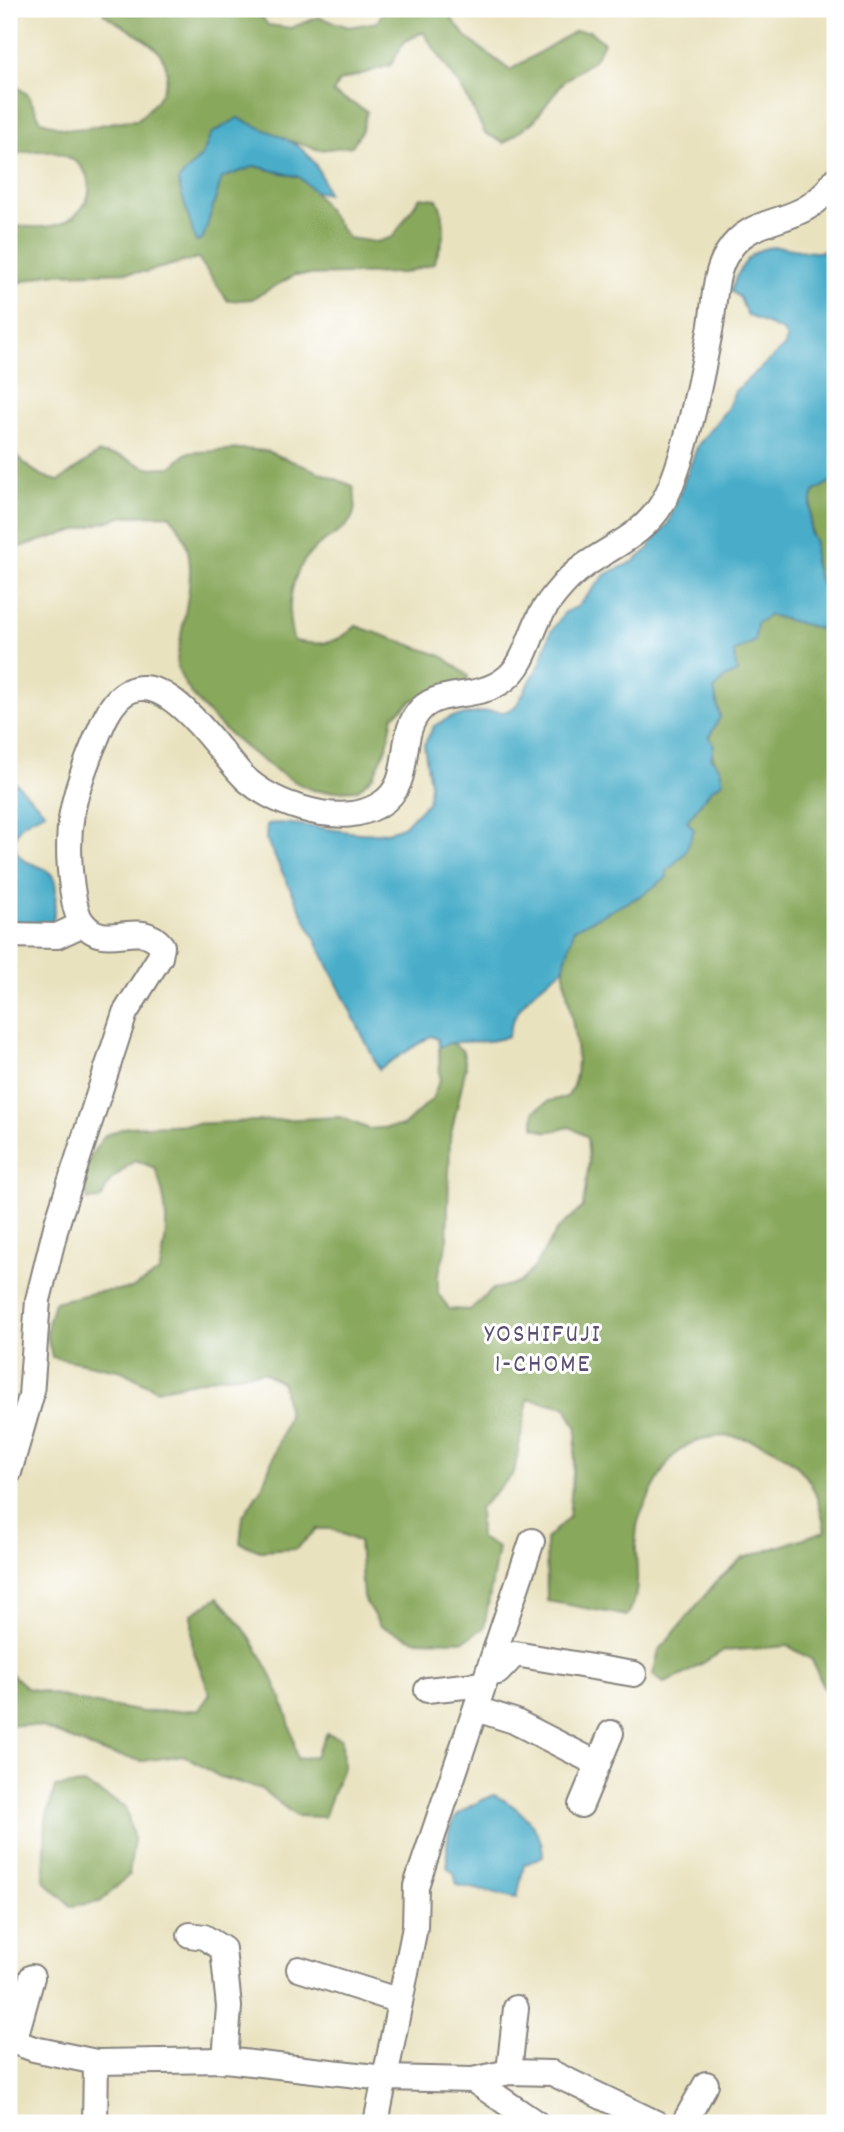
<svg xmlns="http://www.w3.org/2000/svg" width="844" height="2132" font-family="Dekko,sans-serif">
	<rect width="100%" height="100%" fill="#fff"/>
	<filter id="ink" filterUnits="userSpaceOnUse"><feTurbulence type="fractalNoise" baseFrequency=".0143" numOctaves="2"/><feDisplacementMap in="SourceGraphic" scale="14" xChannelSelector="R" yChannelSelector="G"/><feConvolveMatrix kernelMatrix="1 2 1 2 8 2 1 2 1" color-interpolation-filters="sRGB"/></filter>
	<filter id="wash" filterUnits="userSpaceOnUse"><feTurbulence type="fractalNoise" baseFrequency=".00686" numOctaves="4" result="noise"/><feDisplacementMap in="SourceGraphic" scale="28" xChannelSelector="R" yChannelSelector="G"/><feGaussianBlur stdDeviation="1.57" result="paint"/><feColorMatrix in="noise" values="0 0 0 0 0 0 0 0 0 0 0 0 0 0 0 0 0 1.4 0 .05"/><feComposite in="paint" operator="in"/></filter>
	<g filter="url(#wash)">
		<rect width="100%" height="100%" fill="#e9e2bf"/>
		<g fill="#88a85c" stroke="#55654c" stroke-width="2">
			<path d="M103 9H265L261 16 268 25 291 28 318 17 349 27 377 22 385 9H444L467 38 510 70 575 31H590L604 43 594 60 564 81 534 121 504 143 485 133 465 94 423 32 404 42 391 65 339 81 333 93 367 111 362 130 352 146 319 150 278 137 211 134 203 154 178 181 196 242 203 238 221 178 255 166 299 177 314 191 348 238 376 242 393 237 420 197 437 199C448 223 445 240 433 264L403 273 295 275 252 299 228 301 198 258 145 272 47 274 9 286V225C26 227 52 230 68 220 104 198 92 159 52 152 39 149 22 153 9 154V81L28 95 41 121C50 123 60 129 69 129 93 130 113 119 137 120 158 103 181 75 156 49 142 35 120 26 104 14Z"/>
			<path d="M9 444C20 463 38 477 59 481L98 453 120 456 147 468 171 467 187 453 242 449 267 451 353 486C365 536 325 529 304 561 289 582 286 618 294 641 320 646 336 645 356 626L442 656 468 676 467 683 413 700 393 716 387 747 374 775 358 790C343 790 323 794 310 789 273 775 182 703 177 663 177 655 180 644 181 636 188 594 202 549 169 515L125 516 9 550Z"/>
			<path d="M835 479V618C833 603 825 591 819 578 813 565 807 506 814 493 818 484 828 485 835 479Z"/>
			<path d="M770 615 835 633V1715L812 1660 788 1646 723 1651 683 1675 664 1683 653 1675 659 1651 716 1582 741 1559 825 1531C821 1509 816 1485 799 1468 766 1434 697 1420 667 1464 659 1477 642 1508 638 1522 630 1555 647 1584 627 1616L547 1601 546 1539 569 1517 577 1429 566 1407 528 1399 514 1473 479 1509 480 1538 498 1548 484 1628 463 1641 414 1640 380 1626 363 1597 359 1542 332 1529H317L296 1549 260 1551 240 1543 243 1516 262 1487 288 1416 283 1383 263 1372 218 1377 157 1390 122 1371 52 1357 46 1332 54 1302 97 1292 131 1289 159 1272C169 1234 169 1205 155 1168L135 1160 110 1181 101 1199 88 1200 82 1183 91 1155 105 1135 127 1127 340 1117 369 1129 403 1126 432 1099 440 1079 439 1047 450 1041 463 1051 466 1067 450 1138 447 1244 438 1276V1293L449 1309 470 1310 493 1289 519 1283 534 1268 558 1229 583 1207 589 1162 587 1137 570 1127 547 1132 534 1127V1111L549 1101 567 1097C590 1067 566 1006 564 971 563 958 570 941 573 929L644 894 666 877 667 871 685 853 687 821 711 790 720 769C707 750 706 735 720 716L714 690 725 678 737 672 733 652 757 623Z"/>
			<path d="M218 1597C259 1641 289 1700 297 1759L315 1756 327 1733 342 1739 343 1767 324 1817 296 1816 261 1789 220 1777 183 1755 143 1761 101 1752 43 1727 9 1724V1672L27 1688 86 1702 143 1712 199 1710 210 1694 192 1647V1614Z"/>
			<polygon points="83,1784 125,1806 134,1839 129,1875 100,1902 71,1906 44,1881 46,1820 55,1787"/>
		</g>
		<g fill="#4aadc9" stroke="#366882" stroke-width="2">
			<path d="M238 118C282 139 315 141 327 194L314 191 299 177 255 166 222 178 203 238 196 242 178 181 203 154 211 134Z"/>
			<path d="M835 236V479L814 492 810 507V534L815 542 814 561 818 577 834 608 835 633 770 615 757 623 755 641 734 652 737 672 725 678 714 690 720 717 709 737 714 745 711 757 720 769 723 782 711 790 687 821 694 830 685 853 667 871V877L644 894 574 929 563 969C539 986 514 1005 508 1036 485 1047 462 1036 439 1047L438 1039 431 1036 379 1069 266 839 267 824C307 819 364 844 400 828 410 824 418 809 428 803L430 784 424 745 434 726 451 717 489 711 505 712 516 706 541 662 550 633 565 612 577 607 606 574 633 562 650 548 652 542 668 524 698 445 727 409 735 391 784 347 787 339 783 331 747 315 740 298 731 291C758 210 805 271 835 245Z"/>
			<path d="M9 776 45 812C31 819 16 823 15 841 14 870 47 859 55 881 58 893 54 909 53 920L48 924 9 923Z"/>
			<path d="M494 1795C518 1806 543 1828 543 1856L524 1865 517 1898 457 1885 454 1873 447 1867C446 1819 450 1814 494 1795Z"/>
		</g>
	</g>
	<g filter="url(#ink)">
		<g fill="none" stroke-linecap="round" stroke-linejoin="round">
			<defs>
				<g id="minor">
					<polyline points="9,935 57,936 83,924"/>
					<path d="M9 1472 31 1396 38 1300 57 1223 125 1013 160 957 162 946C140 916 106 953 83 923 75 914 74 899 72 888 64 831 72 797 94 744 101 728 106 712 118 699 162 655 219 755 247 780 268 798 294 808 321 813 341 816 360 816 379 805 417 783 394 735 422 708 442 689 477 700 504 680 525 665 529 637 540 616 546 605 554 595 562 586 594 549 638 545 663 502 684 466 702 374 710 331 715 305 713 274 728 252 754 210 803 231 835 180"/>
					<polyline points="488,1674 498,1672 515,1654 634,1674"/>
					<polyline points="427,1690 484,1684"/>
					<polyline points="476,1709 514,1721 598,1764"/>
					<polyline points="581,1805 611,1733"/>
					<polyline points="190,1935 204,1937 223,1949 229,2007 225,2060"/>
					<polyline points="299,1969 400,2001"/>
					<polyline points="9,2040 34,2049 96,2062 225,2060 384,2078 473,2080 509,2072 552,2073 656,2123"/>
					<polyline points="14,2042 32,1977"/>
					<polyline points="509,2072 516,2008"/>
					<polyline points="473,2080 536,2123"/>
					<polyline points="95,2123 96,2062"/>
					<polyline points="376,2123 415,1927 416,1886 532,1541"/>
					<polyline points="684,2123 706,2084"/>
				</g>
			</defs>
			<use href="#minor" stroke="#86827d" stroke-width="28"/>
			<use href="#minor" stroke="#fff" stroke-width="24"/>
		</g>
	</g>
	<g text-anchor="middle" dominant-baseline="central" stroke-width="6" stroke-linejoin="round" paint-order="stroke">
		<g font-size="26" letter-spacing="2" fill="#5b5071" stroke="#fff">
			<text x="543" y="1335">YOSHIFUJI<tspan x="543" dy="30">1-CHOME</tspan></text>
		</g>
	</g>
	<rect width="844" height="2132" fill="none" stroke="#fff" stroke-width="35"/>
</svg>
